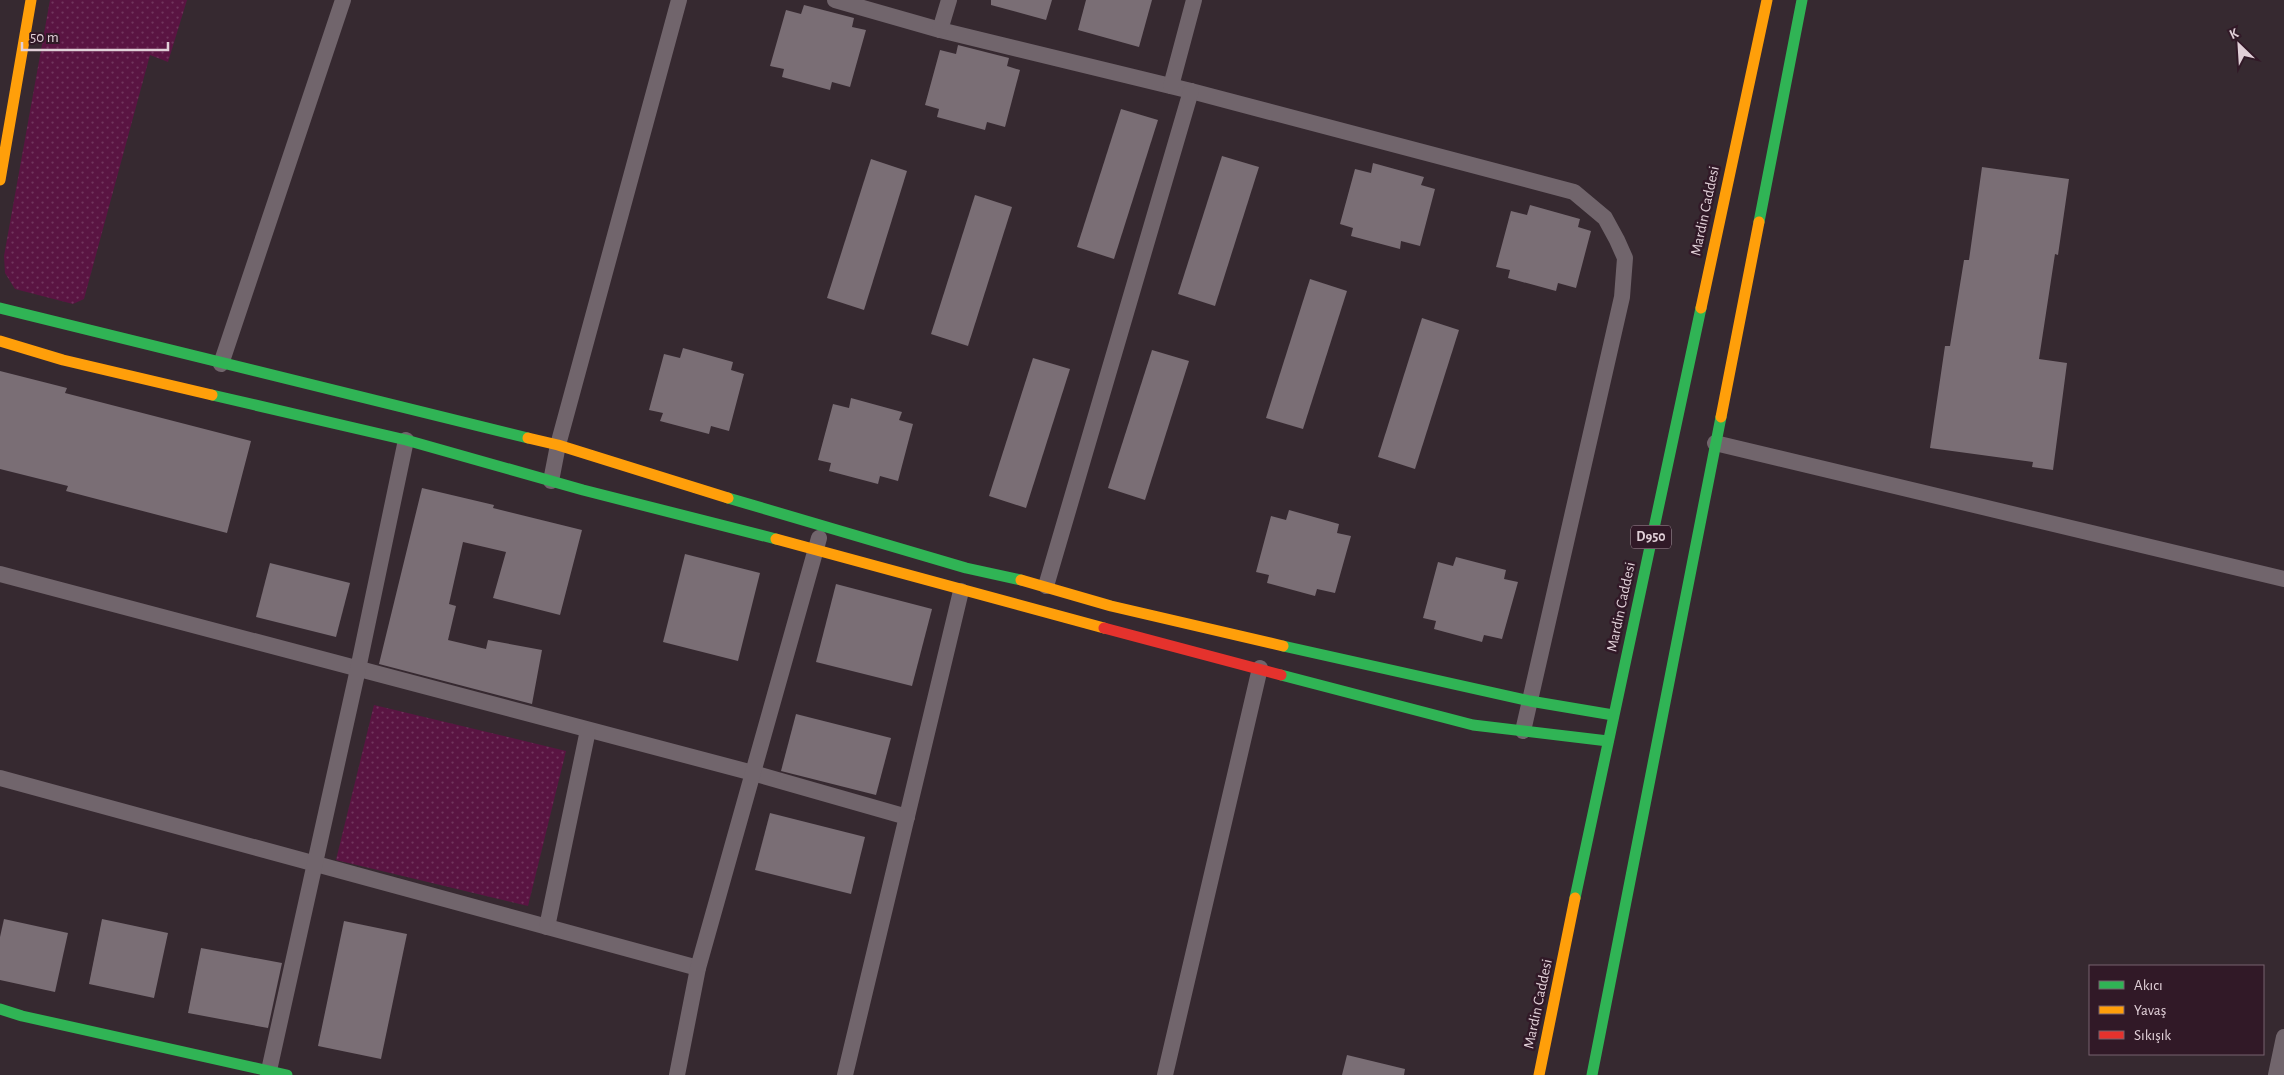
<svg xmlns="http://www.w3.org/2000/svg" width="2284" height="1075" font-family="'Alegreya Sans',sans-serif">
	<defs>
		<pattern id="grass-dots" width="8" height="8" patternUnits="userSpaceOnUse" patternTransform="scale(1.25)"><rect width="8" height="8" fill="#5a1442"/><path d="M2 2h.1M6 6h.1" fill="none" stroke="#71355d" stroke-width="1.8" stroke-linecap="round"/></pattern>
	</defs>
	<rect width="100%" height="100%" fill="#362930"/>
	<g fill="url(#grass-dots)">
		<polygon points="50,0 187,0 168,62 150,55 84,299 73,304 15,289 5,273 4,256"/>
		<polygon points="374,705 566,751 528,906 336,860"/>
	</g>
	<g fill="#7a6e75">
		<polygon points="991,0 1052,0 1046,20 991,5"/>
		<polygon points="1086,0 1152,0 1139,47 1078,30"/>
		<polygon points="804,5 854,18 852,27 866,30 850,87 832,82 830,90 782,77 784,69 770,66 786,10 801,14"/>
		<polygon points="958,45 1009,58 1007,66 1020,70 1005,127 987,122 985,130 937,117 939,109 925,105 940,50 956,54"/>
		<polygon points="1121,109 1158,120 1114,259 1077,247"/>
		<polygon points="1222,156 1259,167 1215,306 1178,294"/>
		<polygon points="871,159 907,171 864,310 827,298"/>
		<polygon points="1373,163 1424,177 1421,185 1435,189 1420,246 1401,241 1400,249 1351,236 1353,228 1340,224 1355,169 1371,173"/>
		<polygon points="1982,167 2069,179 2058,255 2055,254 2039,359 2067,363 2053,470 2032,467 2033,462 1930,448 1945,346 1950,346 1964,260 1969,260"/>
		<polygon points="975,195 1012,207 968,346 931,334"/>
		<polygon points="1530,205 1580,219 1578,227 1591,231 1576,288 1558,283 1556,291 1508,278 1510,270 1496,267 1511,211 1527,215"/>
		<polygon points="1310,279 1347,291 1303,429 1266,418"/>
		<polygon points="1422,318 1459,330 1415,469 1378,457"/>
		<polygon points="683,348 733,362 731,370 744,374 729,431 711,426 709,434 660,421 663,413 649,410 664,354 680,358"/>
		<polygon points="1152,350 1189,361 1145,500 1108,488"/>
		<polygon points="1033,358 1070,369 1026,508 989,496"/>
		<polygon points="0,371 67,388 65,393 251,441 227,533 66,491 68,486 0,469"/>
		<polygon points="851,398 902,412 899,420 913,424 898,481 880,476 878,484 829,471 831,463 818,460 833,404 849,408"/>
		<polygon points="422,488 494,505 493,508 582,530 560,615 493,598 506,552 463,542 449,604 456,606 448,640 486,649 488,640 542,650 532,704 379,664"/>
		<polygon points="1289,510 1339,524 1337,533 1351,536 1335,593 1317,589 1315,596 1267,583 1269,575 1256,572 1271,516 1286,520"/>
		<polygon points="685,554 760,573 738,661 663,642"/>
		<polygon points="1456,557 1506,570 1504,579 1518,582 1502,639 1484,635 1482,642 1434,629 1436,621 1423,618 1438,562 1453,566"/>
		<polygon points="270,563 350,583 336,637 256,617"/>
		<polygon points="836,584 932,609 912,686 816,662"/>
		<polygon points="796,714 891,738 876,795 781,771"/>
		<polygon points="770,813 865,837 851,894 755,870"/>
		<polygon points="4,919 68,933 55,992 0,980 0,937"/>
		<polygon points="102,919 168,933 154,998 89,984"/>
		<polygon points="344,921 407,934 381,1059 318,1046"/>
		<polygon points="201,948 282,963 268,1028 188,1013"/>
		<polygon points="1347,1055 1405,1069 1404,1075 1342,1075"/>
	</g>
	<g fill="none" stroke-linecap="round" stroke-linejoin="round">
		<g stroke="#71656c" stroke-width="16">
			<polyline points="835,0 940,30 1191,91 1574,192 1605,218 1617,240 1625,258 1622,297 1523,731"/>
			<polyline points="940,30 949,0"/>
			<polyline points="1171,86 1194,0"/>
			<polyline points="221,364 343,0"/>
			<polyline points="1715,443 2284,579"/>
			<polyline points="551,481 558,445 679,0"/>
			<polyline points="0,574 753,773 907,817"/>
			<polyline points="1046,586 1191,91"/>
			<polyline points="0,778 698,968"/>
			<polyline points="547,927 588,730"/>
			<polyline points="268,1075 358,669 406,440"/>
			<polyline points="677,1075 698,968 819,538"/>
			<polyline points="845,1075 961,591"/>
			<polyline points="1165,1075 1260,668"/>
			<polyline points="2276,1075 2284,1037"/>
		</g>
		<g stroke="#30b455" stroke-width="11">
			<polyline points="1759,222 1802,0"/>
			<polyline points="0,308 528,438"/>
			<polyline points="212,395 406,440 583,490 776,539"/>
			<polyline points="728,498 966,568 1021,580"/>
			<polyline points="1283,646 1530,701 1613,715"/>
			<polyline points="1281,675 1473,725 1608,741"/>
			<polyline points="1575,898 1701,308"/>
			<polyline points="0,1009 22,1016 287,1075"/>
			<polyline points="1592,1075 1721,417"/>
		</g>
		<g stroke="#ff9f0a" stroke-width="11">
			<polyline points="0,180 31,0"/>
			<polyline points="1701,308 1767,0"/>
			<polyline points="0,341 63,360 212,395"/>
			<polyline points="1721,417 1759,222"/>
			<polyline points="528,438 558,445 728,498"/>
			<polyline points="776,539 1104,628"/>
			<polyline points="1021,580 1111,606 1283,646"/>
			<polyline points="1539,1075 1575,898"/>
		</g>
		<polyline stroke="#e5322d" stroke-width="11" points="1104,628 1281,675"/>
	</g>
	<g text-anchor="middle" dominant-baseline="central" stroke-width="5" stroke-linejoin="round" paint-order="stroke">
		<rect fill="#311927" stroke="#ac99a3" stroke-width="1" x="1631" y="525.5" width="40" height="23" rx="4"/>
		<g font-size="14" font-weight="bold" fill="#e1d0d8">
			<text x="1651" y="537">D950</text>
		</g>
		<g font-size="15" fill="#e1d0d8" stroke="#311927">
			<text transform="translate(1705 211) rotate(-78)">Mardin Caddesi</text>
			<text transform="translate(1621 607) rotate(-78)">Mardin Caddesi</text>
			<text transform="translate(1538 1004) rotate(-78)">Mardin Caddesi</text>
		</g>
	</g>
	<rect x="2089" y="965" width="175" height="90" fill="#311927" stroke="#77626e"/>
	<rect x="2099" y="981" width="25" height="8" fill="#30b455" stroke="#77626e"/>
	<text x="2134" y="990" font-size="15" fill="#e1d0d8">Akıcı</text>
	<rect x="2099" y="1006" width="25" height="8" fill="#ff9f0a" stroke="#77626e"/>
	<text x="2134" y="1015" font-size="15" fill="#e1d0d8">Yavaş</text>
	<rect x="2099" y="1031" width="25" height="8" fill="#e5322d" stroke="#77626e"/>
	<text x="2134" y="1040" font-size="15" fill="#e1d0d8">Sıkışık</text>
	<g transform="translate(2239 45) rotate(335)" stroke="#311927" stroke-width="4" paint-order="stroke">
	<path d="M0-4L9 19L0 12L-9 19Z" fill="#e1d0d8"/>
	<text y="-8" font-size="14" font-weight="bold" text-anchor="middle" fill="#e1d0d8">K</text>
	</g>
	<path d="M22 42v8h146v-8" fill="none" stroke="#e1d0d8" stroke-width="2.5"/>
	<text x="30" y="42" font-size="15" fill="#e1d0d8" stroke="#311927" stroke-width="4" paint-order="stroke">50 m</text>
</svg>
